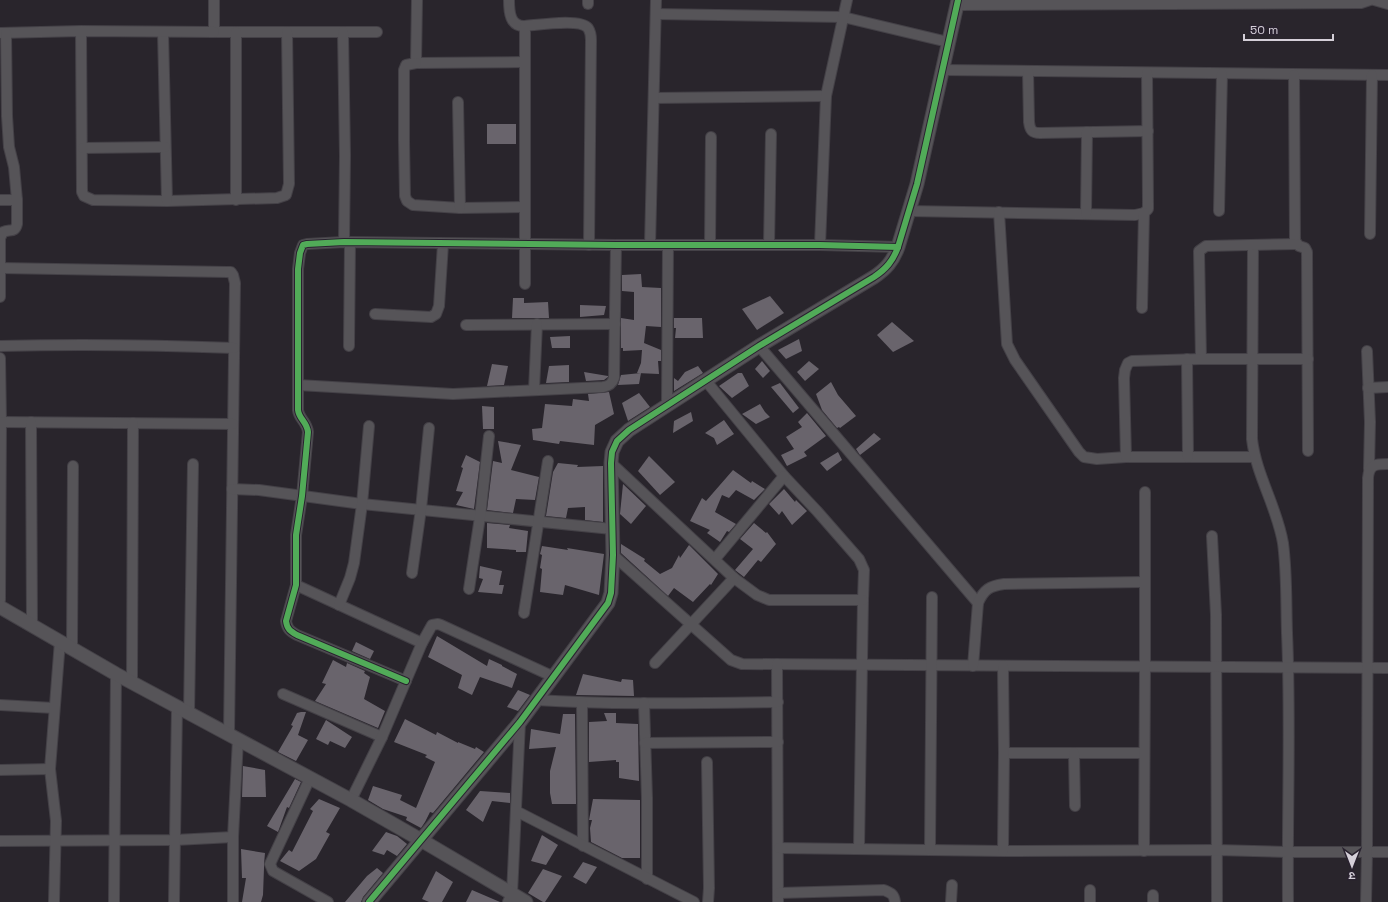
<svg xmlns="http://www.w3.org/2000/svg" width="1388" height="902" font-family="'Space Grotesk','Noto Sans Devanagari',sans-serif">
	<rect width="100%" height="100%" fill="#29252c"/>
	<g fill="#69646c">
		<rect x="487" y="124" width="29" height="20"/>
		<polygon points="641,274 642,287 661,288 661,327 646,326 644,343 661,350 661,361 658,361 659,374 637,373 641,363 642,350 623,351 623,348 621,348 621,318 634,320 634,292 622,291 622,275"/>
		<polygon points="770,296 784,313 757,330 742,309"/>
		<polygon points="513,298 524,298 524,303 548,302 549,318 512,318"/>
		<polygon points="580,305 606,306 604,315 580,317"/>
		<polygon points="674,318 702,318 703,338 675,338 676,328 674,328"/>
		<polygon points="892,322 914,341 893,352 877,335"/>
		<polygon points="570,336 570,348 552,348 550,337"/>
		<polygon points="799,339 802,351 786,359 778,350"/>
		<polygon points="762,361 770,371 763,378 755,369"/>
		<polygon points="809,361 819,369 805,381 797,372"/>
		<polygon points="492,364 508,366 504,385 487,386"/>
		<polygon points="569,365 569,382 546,383 549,366"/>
		<polygon points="698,366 703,373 674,391 674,378 678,381 685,372"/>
		<polygon points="584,372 608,376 608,377 604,380 586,381"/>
		<polygon points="641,373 639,384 618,385 621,375"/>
		<polygon points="738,373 742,373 749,386 732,398 719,386"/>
		<polygon points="831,382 838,395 856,416 840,428 839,427 837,428 822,410 816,394"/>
		<polygon points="780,383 799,408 793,413 771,387"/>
		<polygon points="609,392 614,414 595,425 594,445 560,441 559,444 533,440 532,429 542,428 545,404 572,406 573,399 589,401 588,394"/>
		<polygon points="639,393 650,407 628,421 622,403"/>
		<polygon points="760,404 765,412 770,417 756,424 742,414"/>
		<polygon points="482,406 494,407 494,429 483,429"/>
		<polygon points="691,412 693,421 673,433 674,421"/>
		<polygon points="807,413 826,436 804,452 807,456 787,466 781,455 794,449 786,437 802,427 798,422"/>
		<polygon points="724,420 734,434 717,445 714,438 705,433"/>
		<polygon points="874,433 881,439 860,455 856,449"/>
		<polygon points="498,441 521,445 511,470 539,477 535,500 516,499 513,513 487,510 493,461 502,463"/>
		<polygon points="838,452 842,460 827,471 820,463"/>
		<polygon points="466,455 480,462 474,509 456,505 463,492 456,491 463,468 461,467"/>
		<polygon points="649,456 675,482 660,495 638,471"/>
		<polygon points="558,463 578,465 577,467 603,466 603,522 585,520 585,507 568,508 566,518 546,516 553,472"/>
		<polygon points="733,470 751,483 752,481 765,489 754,500 736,490 729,498 722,495 715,512 736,524 729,532 727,531 720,542 707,533 710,530 690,521 702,498 706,501"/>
		<polygon points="623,484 646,506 631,524 620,514"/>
		<polygon points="784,489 795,502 796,500 807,511 792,525 782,511 779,515 769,504"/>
		<polygon points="487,523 510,525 509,528 528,531 526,552 516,552 516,550 487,548"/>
		<polygon points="754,523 766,533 767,532 776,544 761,562 758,560 744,577 735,570 753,549 740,539"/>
		<polygon points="621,544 645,559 644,561 660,574 672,568 679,555 680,558 689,545 718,574 711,585 710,584 693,602 674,588 668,596 621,553"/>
		<polygon points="542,546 568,550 567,548 604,554 599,595 565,585 563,595 540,592 542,569 540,568 542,555 540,554"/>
		<polygon points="480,566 502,571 499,585 504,585 502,594 478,592 483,579 479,578"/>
		<polygon points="437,636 487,666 489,659 502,665 502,666 517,674 512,688 480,677 472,695 458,688 462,675 428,657"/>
		<polygon points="356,642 374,651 370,659 352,651"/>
		<polygon points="333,660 346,667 347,663 365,671 364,673 370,677 364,699 385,711 378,728 315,701 326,684 322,683"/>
		<polygon points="583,674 621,682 622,679 633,680 634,696 576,695"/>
		<polygon points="518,690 530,695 518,711 507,707"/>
		<polygon points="301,712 306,712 298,735 308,740 296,761 278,752 293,726 291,725 297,713"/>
		<polygon points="604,713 616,713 616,723 638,724 639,781 619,778 619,762 616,762 616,760 589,762 589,722 607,721"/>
		<polygon points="563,714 575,714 576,804 552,804 550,793 550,771 556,747 529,749 531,729 560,734"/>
		<polygon points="405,719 436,735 437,732 458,743 458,742 475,749 476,747 484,752 433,813 430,812 425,822 421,828 406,820 407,817 383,809 368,800 373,786 402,795 400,800 416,808 435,762 425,757 427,755 394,742"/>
		<polygon points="326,720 352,737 345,748 330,741 328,745 316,739"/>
		<polygon points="243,766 265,770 266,797 242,797"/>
		<polygon points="295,779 301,782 289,808 287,807 278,832 267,826"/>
		<polygon points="480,791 510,793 510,803 492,801 483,822 466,810"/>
		<polygon points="319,799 340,808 326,832 330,834 316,859 299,871 280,861 289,850 292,852 313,811 310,809"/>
		<polygon points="593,799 640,800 640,858 622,858 591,842 590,828 592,820 589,820"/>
		<polygon points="386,832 397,836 407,844 397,856 387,850 384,855 372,851"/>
		<polygon points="542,835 558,845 546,865 531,861"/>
		<polygon points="241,849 265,853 264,864 264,868 263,895 261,902 242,902 246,878 242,878"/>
		<polygon points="583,862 597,867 586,884 573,877"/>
		<polygon points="377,868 383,873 363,897 361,902 345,902 367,876"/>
		<polygon points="543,869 562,876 545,902 543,902 528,893"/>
		<polygon points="436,871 453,882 442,902 429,902 422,899"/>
		<polygon points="472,890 500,902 466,902"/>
	</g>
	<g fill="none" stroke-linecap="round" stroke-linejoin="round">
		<defs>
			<g id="minor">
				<polyline points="214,0 214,32 377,32"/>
				<polyline points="417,0 416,63 525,62"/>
				<path d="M509 0C509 12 510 27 525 26"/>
				<polyline points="588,0 588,4"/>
				<polyline points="1374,0 1388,4"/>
				<polyline points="957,5 1361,3 1370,0"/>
				<polyline points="656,14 843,17 948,42"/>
				<polyline points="81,31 82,192 84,196 93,200 167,201 277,198 286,195 289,184 287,32"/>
				<polyline points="163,32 167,201"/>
				<polyline points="236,32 236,200"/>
				<polyline points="343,32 345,156 344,242"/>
				<polyline points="0,33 81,31 214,32"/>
				<polyline points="416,63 406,65 404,70 404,141 405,196 407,201 413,205 460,208 525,207"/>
				<polyline points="943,70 1388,75"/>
				<path d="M1028 71 1029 122C1030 130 1032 133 1040 133L1148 131"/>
				<polyline points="1294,75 1295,241 1299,246 1305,248 1307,252 1308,451"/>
				<polyline points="654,98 826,96"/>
				<polyline points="458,102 460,208"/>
				<polyline points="83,148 165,147"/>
				<polyline points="0,200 17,200"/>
				<polyline points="909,211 1135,215 1144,213 1148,209 1148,203 1147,73"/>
				<polyline points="1219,211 1222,74"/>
				<polyline points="999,212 1007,344 1015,360 1079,452 1084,457 1097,459 1126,457 1254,457"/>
				<polyline points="1086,214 1087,132"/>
				<polyline points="1370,234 1372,75"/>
				<polyline points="650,245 656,0"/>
				<polyline points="710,245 711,137"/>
				<polyline points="769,245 771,134"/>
				<polyline points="820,245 826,96 847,0"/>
				<path d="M1253 245 1252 439C1256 475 1277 507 1283 543 1287 573 1286 603 1287 633 1291 723 1287 812 1288 902"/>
				<polyline points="0,268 227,272 231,272 233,275 235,283 229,734"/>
				<path d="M525 284V26C538 25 580 18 588 28 590 31 591 37 591 40L589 245"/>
				<path d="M0 297V238L3 232C10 229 15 233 17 224V200L14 167 9 147 7 116 6 33"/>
				<polyline points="1142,308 1144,213"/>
				<polyline points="375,314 431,317 436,314 439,306 443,244"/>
				<polyline points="466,325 615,324"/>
				<path d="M0 346C78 344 156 345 234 348"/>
				<polyline points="349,346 350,243"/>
				<polyline points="759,346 978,603"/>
				<polyline points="1367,351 1370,422 1369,469"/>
				<polyline points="0,358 1,422 0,600"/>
				<polyline points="1187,359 1188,457"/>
				<polyline points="1201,359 1199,251 1206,246 1297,244"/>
				<polyline points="706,381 784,476 817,511 859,559 864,570 863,600 859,848"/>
				<path d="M298 385 453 394 603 387C609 386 612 384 614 378L616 245"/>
				<polyline points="1368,388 1388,387"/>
				<polyline points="534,390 537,324"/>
				<polyline points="667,406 668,245"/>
				<polyline points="1,422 233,424"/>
				<polyline points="31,422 32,626"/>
				<polyline points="1126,457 1124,378 1125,370 1128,363 1132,361 1201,359 1308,359"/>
				<polyline points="611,463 734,578 757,595 769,600 863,600"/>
				<polyline points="232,489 259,490 362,504 612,529"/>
				<polyline points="1212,536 1216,615 1217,902"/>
				<polyline points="613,555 731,660 742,664 1388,668"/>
				<polyline points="715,559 784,476"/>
				<polyline points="412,573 421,509 429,428"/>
				<polyline points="296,585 422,643"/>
				<polyline points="469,589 480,517 489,436"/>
				<polyline points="339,605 350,578 354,563 362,504 369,426"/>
				<polyline points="524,613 548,461"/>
				<polyline points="72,649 73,466"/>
				<polyline points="655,663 734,578"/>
				<polyline points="777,664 778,902"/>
				<path d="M973 666 978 603C984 589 990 586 1004 584L1144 582"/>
				<path d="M406 681 297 635C290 631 287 629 286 621L296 585V535L302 496 308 432C307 422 299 419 298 410V269L300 253 303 245 307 244 344 242 616 245H820L898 247"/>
				<polyline points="132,683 133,423"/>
				<polyline points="283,694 382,737"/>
				<path d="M536 700C616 705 697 703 778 702"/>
				<polyline points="582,703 583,846"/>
				<polyline points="644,703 647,798 647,879"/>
				<polyline points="0,705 54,708"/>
				<polyline points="189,714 193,464"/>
				<polyline points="645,743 778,742"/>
				<polyline points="1004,753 1144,753"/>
				<polyline points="1074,753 1075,806"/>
				<polyline points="707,762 709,888 708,902"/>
				<polyline points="0,770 50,769"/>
				<polyline points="310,778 270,864 273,871 328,902"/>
				<polyline points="351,800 382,737 422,643 432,625 438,624 441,625 554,677"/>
				<polyline points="516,811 694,902"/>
				<polyline points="0,841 175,840 233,837"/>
				<polyline points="779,848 1003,851 1217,850 1287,852 1388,852"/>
				<polyline points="930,849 932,597"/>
				<polyline points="1003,851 1004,753 1003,666"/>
				<polyline points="1144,851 1145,667 1145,492"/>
				<polyline points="1090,890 1090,902"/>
				<path d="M779 893 884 890C891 893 894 894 895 902"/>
				<polyline points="1153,895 1153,902"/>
				<polyline points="54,902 56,821 50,769 60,641"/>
				<polyline points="114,902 116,674"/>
				<polyline points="174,902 177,707"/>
				<polyline points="233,902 233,837 238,739"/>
				<polyline points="508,902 512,894 520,722"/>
				<polyline points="951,902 952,885"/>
				<path d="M1366 902 1367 852 1368 478C1369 464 1376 464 1388 464"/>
			</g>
			<g id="tertiary">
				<polyline points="0,607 116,674 351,800 421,840 526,902"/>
				<path d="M369 902 520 722 608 603 611 593 613 555 611 463 612 452 617 441 629 430 759 346 874 277C886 269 893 261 898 247L917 184 958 0"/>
			</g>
		</defs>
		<use href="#minor" stroke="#444147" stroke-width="12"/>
		<use href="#tertiary" stroke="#444147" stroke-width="15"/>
		<use href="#minor" stroke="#565458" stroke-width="10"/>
		<use href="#tertiary" stroke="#565458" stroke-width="13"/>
		<defs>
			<g id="cycleway">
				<path d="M406 681 297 635C290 631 287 629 286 621L296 585V535L302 496 308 432C307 422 299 419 298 410V269L300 253 303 245 307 244 344 242 616 245H820L898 247"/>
				<path d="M369 902 520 722 608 603 611 593 613 555 611 463 612 452 617 441 629 430 759 346 874 277C886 269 893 261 898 247L917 184 958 0"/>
			</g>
		</defs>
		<use href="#cycleway" stroke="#29222f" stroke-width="8"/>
		<use href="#cycleway" stroke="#51ab58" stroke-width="6"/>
	</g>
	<g transform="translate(1352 866) rotate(180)" stroke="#29222f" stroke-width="3" paint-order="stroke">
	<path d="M0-3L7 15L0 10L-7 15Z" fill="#d4cfd8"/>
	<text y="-6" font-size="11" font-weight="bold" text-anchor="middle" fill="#d4cfd8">उ</text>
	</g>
	<path d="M1244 34v6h89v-6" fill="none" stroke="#d4cfd8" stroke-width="2"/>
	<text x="1250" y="34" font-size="12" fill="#d4cfd8" stroke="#29222f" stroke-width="3" paint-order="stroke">50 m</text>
</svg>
